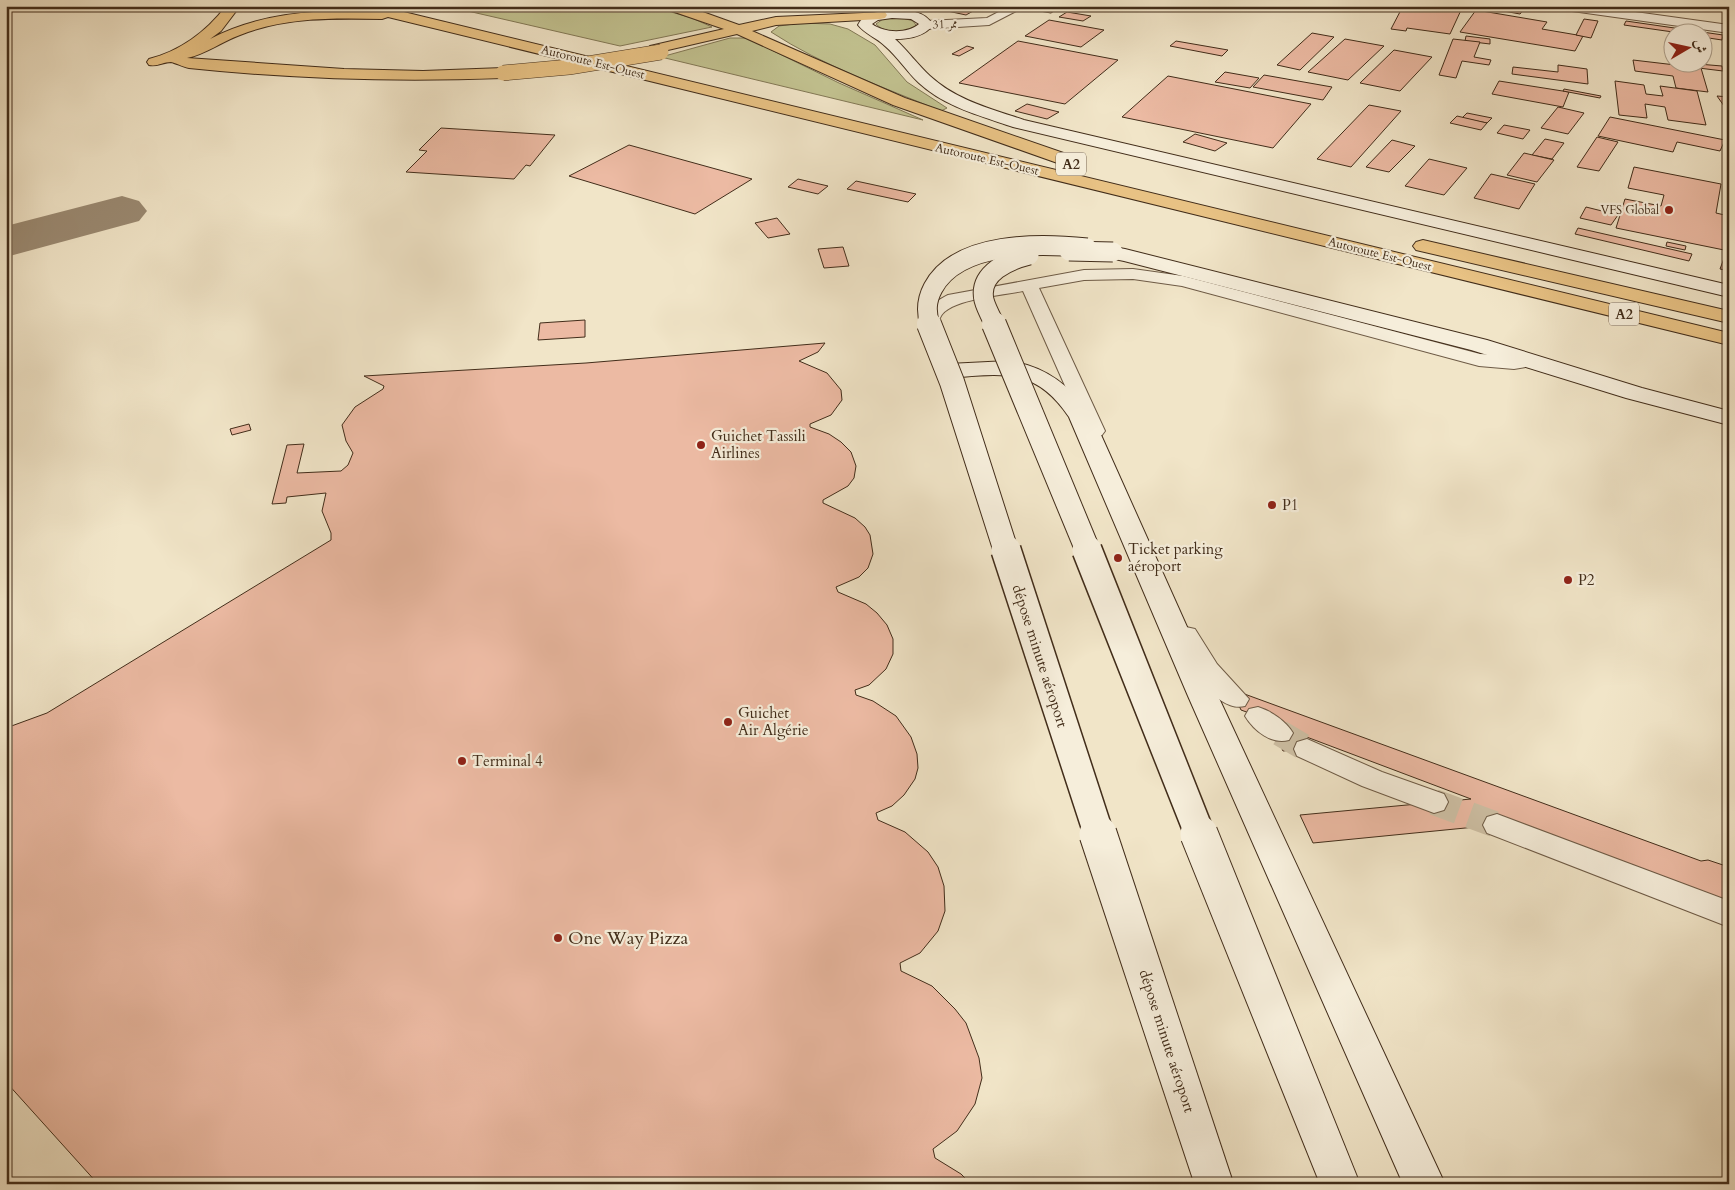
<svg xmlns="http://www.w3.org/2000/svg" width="1735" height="1190" font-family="Cardo,Amiri,serif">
	<rect width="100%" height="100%" fill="#f1e5c8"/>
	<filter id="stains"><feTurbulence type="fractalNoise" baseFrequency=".004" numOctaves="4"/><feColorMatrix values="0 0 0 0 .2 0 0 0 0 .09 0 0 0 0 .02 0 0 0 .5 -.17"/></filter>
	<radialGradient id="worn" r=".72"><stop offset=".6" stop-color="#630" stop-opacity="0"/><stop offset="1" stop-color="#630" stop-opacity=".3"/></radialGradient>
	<g fill="#c2c290" stroke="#827855">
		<polygon points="537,6 654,7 692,18 712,27 620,46 459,9"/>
		<path d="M903 18 913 21 916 25C907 34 885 34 876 24L883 19Z"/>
		<path d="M801 23 830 24 848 29 875 45 907 82 947 108 941 111C883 87 823 66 771 32L779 26Z"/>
		<polygon points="730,38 747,38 839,83 923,120 661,57"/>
	</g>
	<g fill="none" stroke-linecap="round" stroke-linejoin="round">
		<polygon fill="#9a8971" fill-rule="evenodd" points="122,196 139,201 147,211 139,221 6,257 6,226"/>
	</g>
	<g fill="#ecbaa3" stroke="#422d1a">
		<polygon points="943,6 982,6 966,15 938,9"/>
		<polygon points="1040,6 1057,9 1051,13 1034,10"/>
		<polygon points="1403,6 1452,6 1462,8 1450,34 1407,28 1406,31 1391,29"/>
		<polygon points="1476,6 1515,6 1525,8 1520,14"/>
		<polygon points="1476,10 1547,22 1542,29 1583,36 1575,51 1460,32"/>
		<polygon points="1067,12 1091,16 1083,21 1059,17"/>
		<polygon points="1584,19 1598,21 1591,38 1576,35"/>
		<polygon points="1049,20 1104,30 1081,47 1025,36"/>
		<polygon points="1626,21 1723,35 1722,40 1702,37 1702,32 1673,32 1624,25"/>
		<polygon points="1312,33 1334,37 1300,70 1277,65"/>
		<polygon points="1466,36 1490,39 1490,44 1465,41"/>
		<polygon points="1345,39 1384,46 1348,80 1308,72"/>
		<polygon points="1453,39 1480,42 1474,57 1491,60 1489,65 1462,61 1456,78 1439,75"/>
		<polygon points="1018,41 1118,60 1065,104 959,83"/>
		<polygon points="1176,41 1228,50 1222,56 1170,46"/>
		<polygon points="967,46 974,48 959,56 952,54"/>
		<polygon points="1394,50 1432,57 1400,91 1360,83"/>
		<polygon points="1729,58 1729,88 1724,87"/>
		<polygon points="1633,60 1701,68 1708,92 1676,88 1673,76 1635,71"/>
		<polygon points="1674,62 1722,66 1723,71 1674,65"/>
		<polygon points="1558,65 1587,69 1588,84 1512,74 1513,67 1558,72"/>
		<polygon points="1225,72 1259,78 1250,88 1215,82"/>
		<polygon points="1264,75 1332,87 1323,100 1253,87"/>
		<polygon points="1168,76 1311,104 1273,148 1122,117"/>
		<polygon points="1499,81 1569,92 1563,107 1492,94"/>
		<polygon points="1615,81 1644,85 1646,94 1663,96 1660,86 1697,91 1706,125 1668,120 1665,107 1645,104 1647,118 1619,115"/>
		<polygon points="1564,89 1601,96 1600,98 1563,91"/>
		<polygon points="1717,96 1729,97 1729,113"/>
		<polygon points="1027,104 1059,112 1047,119 1015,111"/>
		<polygon points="1369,105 1401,111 1351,167 1317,159"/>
		<polygon points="1558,107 1584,113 1568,134 1541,128"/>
		<polygon points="1467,113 1492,118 1487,123 1462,118"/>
		<polygon points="1457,116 1487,123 1481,130 1450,123"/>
		<polygon points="1610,117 1725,140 1720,151 1677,142 1673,152 1598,136"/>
		<polygon points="1504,125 1530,130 1523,139 1497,133"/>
		<polygon points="441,128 555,135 530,166 526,165 514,179 406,172 427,151 419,150"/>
		<polygon points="1195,134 1227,143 1215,151 1183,142"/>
		<polygon points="1597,137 1618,142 1599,171 1577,167"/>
		<polygon points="1545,139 1564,143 1552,159 1532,155"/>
		<polygon points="1392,140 1415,146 1389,172 1366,167"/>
		<polygon points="629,145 752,179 695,214 569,176"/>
		<polygon points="1524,153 1554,160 1537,182 1507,175"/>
		<polygon points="1429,159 1467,168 1444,195 1405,186"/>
		<polygon points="1634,167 1721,184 1716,213 1729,216 1729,251 1616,228 1625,199 1661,206 1664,195 1628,188"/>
		<polygon points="1491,174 1535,184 1519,209 1474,198"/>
		<polygon points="798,179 828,186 818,194 788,187"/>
		<polygon points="856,181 916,194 908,202 847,189"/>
		<polygon points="1586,207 1618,215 1611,225 1580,218"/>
		<polygon points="777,218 790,234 768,238 755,223"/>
		<polygon points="1578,228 1692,254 1689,261 1575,234"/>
		<polygon points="1667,242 1686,246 1685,250 1666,246"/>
		<polygon points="843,247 849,266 824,268 818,249"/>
		<polygon points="1726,253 1729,254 1729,271 1720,269"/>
		<polygon points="585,320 585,337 538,340 540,323"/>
		<polygon points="825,343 818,352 799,361 827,373 841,390 842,400 831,415 810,424 810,427 829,434 841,442 851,452 856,466 854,478 848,486 823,500 823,503 855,518 865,527 870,535 873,554 868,568 859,577 836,587 838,592 866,604 877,613 887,625 893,639 893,654 886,669 869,685 855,690 856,695 873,701 896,716 911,737 917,754 918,768 915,779 904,795 892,806 876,813 878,820 905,832 928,852 938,867 944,886 945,911 938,931 920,953 900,963 901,971 932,986 955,1009 966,1023 979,1058 982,1078 975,1104 957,1131 933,1149 935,1158 961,1174 971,1184 98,1184 6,1082 6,728 47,713 331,540 331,533 322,511 326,493 287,497 286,503 272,504 287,445 304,444 297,473 341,471 348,465 353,453 346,441 342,425 355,407 383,389 384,386 364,376 586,363"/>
		<polygon points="249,424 251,430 232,435 230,429"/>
		<polygon points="1239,692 1701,861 1708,860 1729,867 1729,903 1516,823 1313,843 1300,815 1471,799 1304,736 1310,748 1283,751 1275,734 1299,731 1241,710 1236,699"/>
	</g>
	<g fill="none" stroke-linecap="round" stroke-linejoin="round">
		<g stroke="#cec0a5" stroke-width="26" stroke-dasharray="26 12" stroke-linecap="butt">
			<polyline points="1280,733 1307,749"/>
			<polyline points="1434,802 1497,825"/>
		</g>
		<defs>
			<g id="street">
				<polygon points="1010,6 1026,6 989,25 926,29 920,25 926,21 987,18"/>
				<polygon points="1559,6 1592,6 1729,25 1729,33 1565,10"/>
				<path d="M1133 269 1183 276 1480 354 1537 357 1539 361 1537 365 1514 369 1479 366 1182 286 1133 279 1084 280 1039 288 1105 431 1102 435 1095 437 1088 435 1085 431 1023 291C1005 295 947 299 940 318 937 324 939 331 941 337L939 341H925C911 320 930 304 948 295L1084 270Z"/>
				<path d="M1186 627 1195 629 1217 664 1249 699 1245 706C1215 714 1185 658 1174 635L1177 629Z"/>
				<path d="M1258 707C1271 711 1286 721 1293 733L1289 740C1272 745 1254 731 1245 716L1249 709Z"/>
				<polygon points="1307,739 1382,772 1444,794 1448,802 1444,810 1434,813 1362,786 1297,756 1294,749 1297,742"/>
				<polygon points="1497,814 1729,901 1729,927 1487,833 1483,825 1487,817"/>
			</g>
			<g id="secondary">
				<path d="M892 10C908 10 924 10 933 25 924 37 909 39 895 39 908 51 918 65 930 76 956 100 991 109 1024 120L1729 285V297L1013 127C981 116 945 107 919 83 907 72 898 57 885 46 877 38 865 34 858 25 864 12 880 12 892 10ZM892 18 911 19 919 24C907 34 884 33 872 24L878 20Z"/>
				<polygon points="1087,242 1125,249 1487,340 1642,388 1729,411 1729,425 1626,398 1471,350 1124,261 1080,252 1077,248 1080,244"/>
				<path d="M1008 361C1045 365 1072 387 1093 417L1218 696 1445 1184H1403L1188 696 1069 417C1035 366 1001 374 948 378L940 376 937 371 940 366 948 364Z"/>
			</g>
			<g id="highway">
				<path d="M226 6H240L221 31 210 39C258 14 310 10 363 11L354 6H379L1729 333V345L388 17 382 19C334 18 285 17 240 35 221 42 206 54 187 58L344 69 423 71 503 68 511 73 503 78C398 82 293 79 189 68 183 67 176 63 171 62 163 62 157 67 149 65L147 62 149 59C180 51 206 32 226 6Z"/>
				<polygon points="664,6 686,6 739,25 776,17 885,12 887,15 885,18 880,19 776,25 752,31 905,98 1078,158 1081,162 1078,166 1066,166 893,105 737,34 655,53 650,52 648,49 650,46 724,29 666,9"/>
				<polygon points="1423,240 1729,311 1729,323 1416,250 1413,246 1416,242"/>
			</g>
		</defs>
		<use href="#street" stroke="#6e5b46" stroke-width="2"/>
		<use href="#secondary" stroke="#422d1a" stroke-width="2"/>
		<use href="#highway" stroke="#422d1a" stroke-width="2"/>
		<use href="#street" fill="#f6eedb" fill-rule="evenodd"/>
		<use href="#secondary" fill="#f6eedb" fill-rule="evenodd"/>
		<use href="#highway" fill="#e8c284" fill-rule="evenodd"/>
		<defs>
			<g id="secondary-bridge-far3">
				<polyline points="1069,251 1113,252"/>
				<path d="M930 325C926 312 926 301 933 288 958 241 1041 243 1087 248"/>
				<path d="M995 325C991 317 986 308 984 300 978 273 1009 260 1029 255"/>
			</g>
			<g id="secondary-bridge-far2">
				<polyline points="929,324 952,382 1006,551"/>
				<polyline points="994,324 1088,551"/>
			</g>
			<g id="secondary-bridge-far1">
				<polyline points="1006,550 1099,835"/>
				<polyline points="1087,550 1200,835"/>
			</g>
			<g id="secondary-bridge">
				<polyline points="1098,834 1214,1184"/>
				<polyline points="1199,834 1340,1184"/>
			</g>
			<polyline id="highway-bridge" points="503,73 569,67 661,52"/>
		</defs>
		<use href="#secondary-bridge-far3" stroke="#422d1a" stroke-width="21" stroke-linecap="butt"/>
		<use href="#secondary-bridge-far2" stroke="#422d1a" stroke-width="26" stroke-linecap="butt"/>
		<use href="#secondary-bridge-far1" stroke="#422d1a" stroke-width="32" stroke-linecap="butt"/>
		<use href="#secondary-bridge" stroke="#422d1a" stroke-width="39" stroke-linecap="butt"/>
		<use href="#highway-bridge" stroke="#422d1a" stroke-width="16" stroke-linecap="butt"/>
		<use href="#secondary-bridge-far3" stroke="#f6eedb" stroke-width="19"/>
		<use href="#secondary-bridge-far2" stroke="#f6eedb" stroke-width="24"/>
		<use href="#secondary-bridge-far1" stroke="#f6eedb" stroke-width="29"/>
		<use href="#secondary-bridge" stroke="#f6eedb" stroke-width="37"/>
		<use href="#highway-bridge" stroke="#e8c284" stroke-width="15"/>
	</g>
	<g fill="#8f2418" stroke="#f6eedb" stroke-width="2">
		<circle cx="1669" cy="210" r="5"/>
		<circle cx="701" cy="445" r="5"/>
		<circle cx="1272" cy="505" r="5"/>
		<circle cx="1118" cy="558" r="5"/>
		<circle cx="1568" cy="580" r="5"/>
		<circle cx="728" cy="722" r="5"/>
		<circle cx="462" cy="761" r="5"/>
		<circle cx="558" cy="938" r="5"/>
	</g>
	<g text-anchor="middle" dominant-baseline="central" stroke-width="4.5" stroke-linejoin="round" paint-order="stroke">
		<g font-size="12" fill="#422d1a" stroke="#f6eedb">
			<text transform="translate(945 24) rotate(-2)">ممر 31</text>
			<text transform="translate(593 62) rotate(14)">Autoroute Est-Ouest</text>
			<text transform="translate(987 159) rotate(13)">Autoroute Est-Ouest</text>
			<text transform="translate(1380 254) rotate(14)">Autoroute Est-Ouest</text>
		</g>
		<g font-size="12" fill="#422d1a" stroke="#f6eedb" text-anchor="end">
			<text x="1659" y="210">VFS Global</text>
		</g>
		<g fill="#f6eedb" stroke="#786754" stroke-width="1">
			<rect x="1056" y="152.5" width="30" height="23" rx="4"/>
			<rect x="1609" y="302.5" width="30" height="23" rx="4"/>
		</g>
		<g font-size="14" font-weight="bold" fill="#422d1a">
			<text x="1071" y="164">A2</text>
			<text x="1624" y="314">A2</text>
		</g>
		<g font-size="15" fill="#422d1a" stroke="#f6eedb" text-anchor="start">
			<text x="711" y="436">Guichet Tassili<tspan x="711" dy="17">Airlines</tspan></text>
			<text x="1282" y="505">P1</text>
			<text x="1128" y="549">Ticket parking<tspan x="1128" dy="17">aéroport</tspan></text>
			<text x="1578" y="580">P2</text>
			<text x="738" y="713">Guichet<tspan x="738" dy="17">Air Algérie</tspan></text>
			<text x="472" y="761">Terminal 4</text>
		</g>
		<g font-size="15" fill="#422d1a" stroke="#f6eedb">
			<text transform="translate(1040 656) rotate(72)">dépose minute aéroport</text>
			<text transform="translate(1167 1041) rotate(72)">dépose minute aéroport</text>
		</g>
		<g font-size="18" fill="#422d1a" stroke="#f6eedb" text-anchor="start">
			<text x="568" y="938">One Way Pizza</text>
		</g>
	</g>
	<rect width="1735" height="1190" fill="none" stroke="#f1e5c8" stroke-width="25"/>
	<rect x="8" y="8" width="1720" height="1175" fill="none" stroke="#422d1a" stroke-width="2.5"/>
	<rect x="12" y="12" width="1710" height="1165" fill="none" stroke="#422d1a"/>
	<g transform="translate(1688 48) rotate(81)"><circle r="24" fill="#f6eedb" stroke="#aea18e"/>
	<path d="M0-4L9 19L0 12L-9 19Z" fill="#8f2418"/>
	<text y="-8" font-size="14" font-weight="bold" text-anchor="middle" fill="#422d1a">ش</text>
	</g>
	<rect width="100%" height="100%" filter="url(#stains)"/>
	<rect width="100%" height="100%" fill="url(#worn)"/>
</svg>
